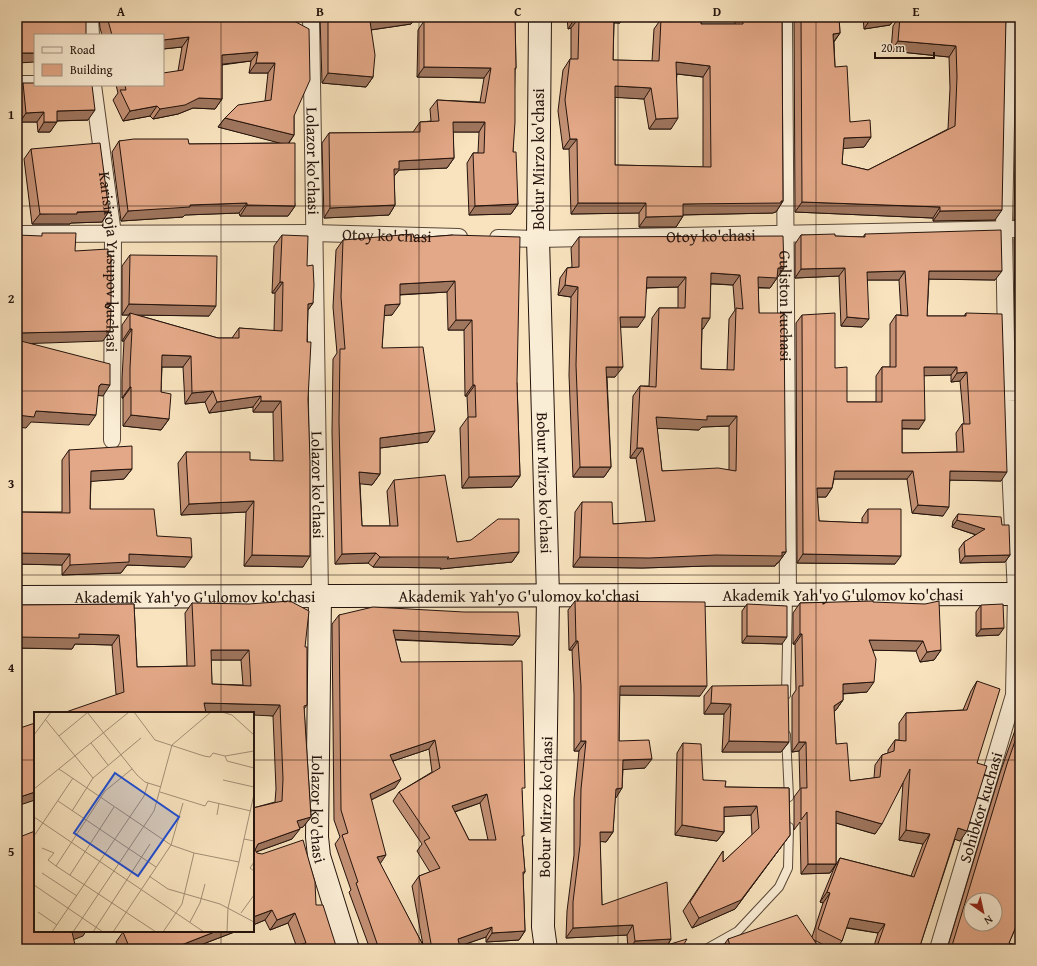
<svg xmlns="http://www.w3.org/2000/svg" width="1037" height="966" font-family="'Gentium Book Plus',serif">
	<rect width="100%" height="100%" fill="#f8e3be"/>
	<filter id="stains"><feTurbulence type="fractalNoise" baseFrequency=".005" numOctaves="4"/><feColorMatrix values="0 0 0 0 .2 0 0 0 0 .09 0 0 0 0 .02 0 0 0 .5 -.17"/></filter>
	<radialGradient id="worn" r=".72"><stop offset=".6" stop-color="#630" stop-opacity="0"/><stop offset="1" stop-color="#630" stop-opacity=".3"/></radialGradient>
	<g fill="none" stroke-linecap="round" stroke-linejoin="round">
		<defs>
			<g id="lane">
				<polyline points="17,80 35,80"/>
				<polyline points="786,695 788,596"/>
				<polyline points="786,735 789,797"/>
				<polyline points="706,949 738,931 779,887 788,868 789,827"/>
			</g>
			<g id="street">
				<polyline points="90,17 91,35"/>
				<path id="s1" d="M311 17 320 596"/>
				<path id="s2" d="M784 17 788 596"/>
				<path id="s3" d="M93 85 113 234 112 440"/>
				<path id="s4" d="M17 234 313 233 459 237"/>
				<path id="s5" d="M498 238 538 239 1020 229"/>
				<path id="s6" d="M938 949 1014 695 1016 594 1007 401 1004 229 1008 17"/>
			</g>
			<g id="secondary">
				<path id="s7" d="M540 17 538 239 548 596 543 927 546 949"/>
				<path id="s8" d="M320 596 317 837 319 856 348 949"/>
				<path id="s9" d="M17 597 1020 594"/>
			</g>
		</defs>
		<use href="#lane" stroke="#594738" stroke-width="10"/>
		<use href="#street" stroke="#594738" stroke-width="18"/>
		<use href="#secondary" stroke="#24130c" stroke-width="24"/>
		<use href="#lane" stroke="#faedd5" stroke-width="8"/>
		<use href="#street" stroke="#faedd5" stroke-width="16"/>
		<use href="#secondary" stroke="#faedd5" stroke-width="22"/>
	</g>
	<g fill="#c39074" stroke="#24130c" fill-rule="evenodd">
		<polygon points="99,17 294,17 294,135 289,143 295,206 288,216 240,216 239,213 185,215 183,217 121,221 112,152 119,141 189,144 281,143 218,127 225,118 265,101 268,73 249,73 251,61 222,65 222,99 215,109 193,108 178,114 153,119 150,116 123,121 113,100 118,93 116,85 163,85 178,71 182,47 163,49 163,35 102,35 100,28"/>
		<polygon points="320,17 416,17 411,24 371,30 373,77 366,87 322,83"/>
		<polygon points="447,17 515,17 516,68 515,70 513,152 518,204 511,214 469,215 467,163 473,153 478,153 479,132 453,132 454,158 447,168 399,170 394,176 395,205 389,215 324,218 322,143 329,133 413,132 420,122 431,121 430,109 437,100 480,102 484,78 417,77 418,30 424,21 447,21"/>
		<path d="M567 17H624L620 23H614L613 60 652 61 654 29 661 19 669 20V17H701V24H735V17H782L783 201 776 212H775L773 213 683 215V216L676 227H639V213L571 214 569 149H563L558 111 563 70 570 59H571V28L568 29ZM677 74 703 77V167L615 165V97L644 99 649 129H671Z"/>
		<polygon points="794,17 839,17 840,33 834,42 835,67 850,122 871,137 864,147 843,148 842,164 868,170 948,129 950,88 949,57 891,51 893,26 899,17 1006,17 995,220 933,221 933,218 795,212"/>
		<polygon points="863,17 896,17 890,25 864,29"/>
		<polygon points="1018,17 1020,17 1020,220 1014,220"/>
		<polygon points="23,83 88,120 57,121 50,132 38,132 37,122 20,122 17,102 17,91"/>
		<polygon points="31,149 109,211 102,222 71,223 70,224 32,224 24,159"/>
		<polygon points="1020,230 1020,476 1016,401 1014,239"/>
		<path d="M865 234 995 280 929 279 927 316H964L966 313 1001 481 950 480 943 516 912 513 907 479H834L832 488 826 497H817L819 521 862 523V518L868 509 895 564 797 563 796 323 802 315 835 368 847 402H876V376L882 367H890V324L896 315H901L899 280H867L862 327 841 326 839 276 795 278V244L801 235 863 237ZM924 375H951V382L960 381 964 424H962L956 433 957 452 902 453V429H919Z"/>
		<polygon points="282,235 307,266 313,303 308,310 307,342 308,399 303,567 244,566 246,512 181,515 178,463 186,452 250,460 274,461 273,412 253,412 253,407 209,413 205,402 185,404 183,367 162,367 161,392 169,419 161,430 123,426 123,398 122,398 122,379 124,341 122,341 122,325 129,315 122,315 122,266 130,255 209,316 137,315 218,338 232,338 239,328 274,331 275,293 272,293 274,246"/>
		<polygon points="453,235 517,383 520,476 512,487 462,488 460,428 468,417 467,396 465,396 464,330 448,330 447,292 400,295 392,315 384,315 382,348 428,442 380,448 380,474 372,485 360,483 362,526 390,526 387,491 394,480 457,542 519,552 512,562 440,569 441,568 373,567 368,563 335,564 332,432 333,359 337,353 333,307 336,250 343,240 414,238"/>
		<path d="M579 237 784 268 770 288H758L759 313 786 552 778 563H777L775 566H709L642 568 573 567 575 512 582 502 613 524 646 522 636 458H630L633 396 640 386H649L652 318 659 308H678V287L647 288 638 327H620L615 377H607L611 467 604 477H573L569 375 571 297 558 295 560 278 567 268 572 267 571 248ZM711 284 733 285 735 310 729 319 727 370 701 369 702 329H703ZM729 426V470L662 471 657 428 699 430 702 427Z"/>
		<polygon points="69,450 132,469 124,479 91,481 90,509 157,536 185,567 127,565 121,573 62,575 62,565 17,564 17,512 62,512 62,460"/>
		<polygon points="958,514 1002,525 1010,555 1005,562 960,563 959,549 964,542 976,535 952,527 953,521"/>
		<polygon points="575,601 700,696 619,695 619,741 645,768 623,769 622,788 615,798 613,832 606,842 600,841 602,905 671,939 668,945 681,949 628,949 627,935 566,938 567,911 574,855 574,799 579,751 574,751 574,695 572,650 569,650 568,610"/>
		<polygon points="873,602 941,650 934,660 920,662 916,651 873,650 867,692 843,694 843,700 836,710 834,711 836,744 850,781 874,778 875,765 882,755 888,753 888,750 895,740 899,740 899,723 906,713 963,710 971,691 977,681 977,763 960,841 955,839 919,949 873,949 878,933 846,928 842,941 836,949 832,949 814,940 820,949 721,949 728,939 812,937 823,903 820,902 834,868 840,858 911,876 923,844 899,840 903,783 875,834 836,823 836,864 830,873 801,874 800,822 794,830 794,797 800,789 799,751 792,752 792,696 796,690 795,644 793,644 793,613 800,603"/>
		<path d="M192 603 305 647 307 705 304 709 311 817 303 827 299 828 292 839 256 852 316 905 337 949 296 945 288 923 270 930 265 920 253 925V808L275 802 276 789 273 716 116 694 112 645 75 644 72 649 17 648V605L134 604 137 667 187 666 185 613ZM211 660H241L243 685 212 684Z"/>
		<polygon points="747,604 782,644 742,643 742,611"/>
		<polygon points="981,605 999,635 976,636 976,612"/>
		<path d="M339 615 520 636 513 645 395 640 401 662 522 791V838L525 872 523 875 525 931 519 940 486 942V937L460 946V949H370L349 892 351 890 335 844 340 837 334 820 332 624ZM429 749 432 772 399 792 393 801 422 844 417 851 430 872 419 876 412 886 423 945 380 864 371 800 395 788 393 761ZM480 803 488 840H469L455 812Z"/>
		<polygon points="712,686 789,742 781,752 722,752 724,714 704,714 704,696"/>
		<polygon points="1020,716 1020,920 1019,920 1009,943 1020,949 947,949 1000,773"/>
		<polygon points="683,743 703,780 725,787 789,788 790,835 735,909 692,928 683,911 723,851 723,862 752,835 751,815 724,816 724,832 717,841 675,835 677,753"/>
		<polygon points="237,931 190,949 119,949 116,942 123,932"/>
	</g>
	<g fill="#9f765e" stroke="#24130c">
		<polygon points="399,17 416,17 411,24 363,31 370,21"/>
		<polygon points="610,17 624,17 620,23 607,22"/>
		<polygon points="880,17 896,17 890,25 864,29 871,18"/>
		<polygon points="575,18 579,18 571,28 568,29"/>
		<polygon points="840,33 832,44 833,34"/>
		<polygon points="189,37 182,47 163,49 163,40"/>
		<polygon points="898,41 956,46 949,57 891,51"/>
		<polygon points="258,52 251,61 215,65 222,55"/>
		<polygon points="17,53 35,53 35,62 17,63"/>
		<polygon points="676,62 710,66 703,77 669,73"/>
		<polygon points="256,63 275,63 268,73 249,73"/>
		<polygon points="424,67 491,68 484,78 417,77"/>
		<polygon points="328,73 373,77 366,87 322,83"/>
		<polygon points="615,86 651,88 644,99 608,97"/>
		<polygon points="199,98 222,99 215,109 193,108 178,114 153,119 160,109"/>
		<polygon points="157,106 150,116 123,121 130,111"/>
		<polygon points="95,110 88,120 50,121 57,111"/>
		<polygon points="44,112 37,122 20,122 26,113"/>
		<polygon points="225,118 294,135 287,145 218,127"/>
		<polygon points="678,118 671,129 649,129 656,119"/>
		<polygon points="44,122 57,122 50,132 38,132"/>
		<polygon points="453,122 485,122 479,132 446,132"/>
		<polygon points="871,137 864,147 837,149 844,138"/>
		<polygon points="570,139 577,139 569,149 563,149"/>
		<polygon points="454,158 447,168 399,170 392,179 387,179 399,161"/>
		<polygon points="783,201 776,212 775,212 773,213 675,215 683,204"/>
		<polygon points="802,202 940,207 933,218 795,212"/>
		<polygon points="247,203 239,213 185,215 183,217 121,221 128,211 190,205"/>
		<polygon points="578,203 646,203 639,213 571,214"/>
		<polygon points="518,204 511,214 469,215 475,206"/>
		<polygon points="247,205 295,206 288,216 240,216"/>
		<polygon points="395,205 389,215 324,218 330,208"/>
		<polygon points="1002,210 995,220 933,221 940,211"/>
		<polygon points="109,211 102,222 71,223 70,224 32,224 40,214"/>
		<polygon points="1020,211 1020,220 1014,220"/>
		<polygon points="683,216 676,227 639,227 646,217"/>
		<polygon points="778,268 784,268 770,288 751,287 758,277"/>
		<polygon points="845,268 839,276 795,278 801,269"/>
		<polygon points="905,271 899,280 861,280 867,272"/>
		<polygon points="929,271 1002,271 995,280 923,279"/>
		<polygon points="711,273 740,275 733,285 704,283"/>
		<polygon points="647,277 686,277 678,287 640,288"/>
		<polygon points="455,281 447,292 392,295 400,284"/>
		<polygon points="280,282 283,282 275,293 272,293"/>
		<polygon points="565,285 578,287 571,297 558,295"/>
		<polygon points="313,303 305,314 308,304"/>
		<polygon points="106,304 111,304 103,315"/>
		<polygon points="129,304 216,306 209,316 130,315 130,313 129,315 122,315"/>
		<polygon points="400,304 392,315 378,316 385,305"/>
		<polygon points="620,317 645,317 638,327 612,327"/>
		<polygon points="847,317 869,319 862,327 841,326"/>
		<polygon points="702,318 710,318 703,329 695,328"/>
		<polygon points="456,320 472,320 464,330 448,330"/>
		<polygon points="130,329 132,329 124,341 122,341"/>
		<polygon points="110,331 103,341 17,344 17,333"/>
		<polygon points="162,355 191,356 183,367 154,367"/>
		<polygon points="606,367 623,367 615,377 599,377"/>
		<polygon points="924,367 957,367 951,375 918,376"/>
		<polygon points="967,372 960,381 951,382 957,373"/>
		<polygon points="101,384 110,385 103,396 93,395"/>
		<polygon points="473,385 475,385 467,396 465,396"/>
		<polygon points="130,387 131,387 123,398 122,398"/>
		<polygon points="213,391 205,402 185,404 192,393"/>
		<polygon points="261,396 253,407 209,413 217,402"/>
		<polygon points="261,401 281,401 273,412 253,412"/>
		<polygon points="36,411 96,415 89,425 31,422 26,428 17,427 17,415"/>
		<polygon points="131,415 169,419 161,430 123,426"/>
		<polygon points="707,416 737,416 729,426 702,427 699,430 649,428 656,417"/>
		<polygon points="902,420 925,420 919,429 896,428"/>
		<polygon points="435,431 428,442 372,449 380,438"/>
		<polygon points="637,448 643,448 636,458 630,458"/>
		<polygon points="580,467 611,467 604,477 573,477"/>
		<polygon points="132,469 124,479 83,482 91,471"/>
		<polygon points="835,471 913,471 907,479 829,479"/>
		<polygon points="950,471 1007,472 1001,481 944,480"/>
		<polygon points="359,472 380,474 372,485 352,483"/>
		<polygon points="520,476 512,487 462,488 469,477"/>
		<polygon points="817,488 832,488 826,497 811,497"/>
		<polygon points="254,501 246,512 181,515 189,504"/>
		<polygon points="918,505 949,507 943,516 912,513"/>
		<polygon points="957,520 985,529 980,536 952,527"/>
		<polygon points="519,552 512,562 440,569 441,568 373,567 380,557"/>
		<polygon points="786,552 778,563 777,563 775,566 709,566 642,568 573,567 580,557"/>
		<polygon points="17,553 70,554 62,565 17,564"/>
		<polygon points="376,553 368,563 335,564 342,554"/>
		<polygon points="129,554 192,557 185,567 127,565 121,573 62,575 70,565"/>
		<polygon points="803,554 901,556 895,564 797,563"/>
		<polygon points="252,555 310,556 303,567 244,566"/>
		<polygon points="1010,555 1005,562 960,563 965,556"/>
		<polygon points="1004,628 999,635 976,636 981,629"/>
		<polygon points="393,630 520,636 513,645 386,639"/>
		<polygon points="79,634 119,635 112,645 75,644 72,649 17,648 17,637"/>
		<polygon points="800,634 802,634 795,644 793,644"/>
		<polygon points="747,636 787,637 782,644 742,643"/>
		<polygon points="869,640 923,641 916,651 862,650"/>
		<polygon points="576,641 578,641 572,650 569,650"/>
		<polygon points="211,650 249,650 241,660 204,660"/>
		<polygon points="941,650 934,660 920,662 927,652"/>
		<polygon points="874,682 867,692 836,694 843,684"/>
		<polygon points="620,686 707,686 700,696 613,695"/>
		<polygon points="843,700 836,710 827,716 834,706"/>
		<polygon points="204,703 280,705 273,716 253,715 253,713 197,713"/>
		<polygon points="711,703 731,704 724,714 704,714"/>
		<polygon points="435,740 429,749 384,764 390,755"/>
		<polygon points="581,741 586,741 579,751 574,751"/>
		<polygon points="729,741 789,742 781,752 722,752"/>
		<polygon points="799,742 806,742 799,751 792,752"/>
		<polygon points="652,759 645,768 617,770 623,760"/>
		<polygon points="401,779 395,788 363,804 370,794"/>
		<polygon points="622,788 616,798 609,798 616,789"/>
		<polygon points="35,792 35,800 17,806 17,798"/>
		<polygon points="487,794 480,803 445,815 452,806"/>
		<polygon points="757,806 751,815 717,817 724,807"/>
		<polygon points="836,811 882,824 875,834 829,821"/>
		<polygon points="311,817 303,827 290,831 297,821"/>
		<polygon points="682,825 724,832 717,841 675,835"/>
		<polygon points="958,828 967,831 960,841 951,838"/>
		<polygon points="300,829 292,839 253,853 258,844"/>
		<polygon points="906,830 930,834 923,844 899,840"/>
		<polygon points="600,832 613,832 606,842 593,841"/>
		<polygon points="790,835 735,909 692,928 699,918"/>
		<polygon points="386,855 380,864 377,857"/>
		<polygon points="808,864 836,864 830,873 801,874"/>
		<polygon points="827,892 830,893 823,903 820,902"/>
		<polygon points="272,910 265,920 253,925 253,917"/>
		<polygon points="295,913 288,923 270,930 277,920"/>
		<polygon points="850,918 885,924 878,933 843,927"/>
		<polygon points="633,925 627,935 566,938 573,928"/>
		<polygon points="492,927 486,937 451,949 458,939"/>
		<polygon points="75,931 86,931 83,936 65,943 72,932"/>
		<polygon points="217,931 237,931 190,949 171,949"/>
		<polygon points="525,931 519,940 486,942 492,933"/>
		<polygon points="671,939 665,949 630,949 635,941"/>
		<polygon points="165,946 163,949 157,949"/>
	</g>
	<g fill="#e3a887" stroke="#24130c" fill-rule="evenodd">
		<polygon points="17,17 86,17 86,35 35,35 35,53 17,53"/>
		<polygon points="107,17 294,17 294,21 309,29 310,80 294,116 294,135 225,118 238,105 271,100 275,63 256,63 258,52 222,55 222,99 199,98 185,105 160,109 157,106 130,111 120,90 126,90 125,85 163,85 163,73 183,70 189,37 163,40 163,35 112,35"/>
		<polygon points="328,17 399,17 370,21 375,55 373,77 328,73"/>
		<polygon points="453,17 515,17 516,68 515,68 515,122 513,152 516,152 518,204 475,206 473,153 484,153 485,122 453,122 454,158 399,161 399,169 394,169 395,205 330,208 329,133 420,132 420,122 439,121 437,100 485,103 491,68 424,67 424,21 453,21"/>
		<path d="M575 17H614L613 60 659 61 661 19 677 21V17H701V24H743V17H782L783 201H781V203L683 204V216L646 217V203H578L577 139H570L565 100 570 59H578L579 18H575ZM676 62 710 66 711 167 615 165V86L651 88 656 119 678 118Z"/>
		<polygon points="801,17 839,17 840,33 833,34 835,67 847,66 850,122 870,120 871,137 844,138 842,164 868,170 955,126 957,77 956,46 898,41 900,17 1006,17 1002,210 940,211 940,207 802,202"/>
		<polygon points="871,17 880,17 871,18"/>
		<polygon points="23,83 35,83 35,85 92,85 95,110 57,111 57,122 44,122 44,112 26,113"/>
		<polygon points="134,139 188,139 189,144 295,143 295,206 247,205 247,203 190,205 190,207 128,211 119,141"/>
		<polygon points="100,143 109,211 77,212 77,214 40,214 31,149"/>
		<path d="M1001 230 1002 271H929L927 316H966V313L1002 314 1007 472 950 471 949 507 918 505 913 471H835L832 488H817L819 521 868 523V509H901V556L803 554 802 315 835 313V368L847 367V402H882V367H896V315L908 316 905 271 867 272 869 319 847 317 845 268 801 269V235L835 234V236L865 237V234ZM924 367H957V373L967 372 970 424H962L964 452 902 453V420H925Z"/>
		<polygon points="42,233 76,233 75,251 108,249 108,255 111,255 111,304 106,304 105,307 111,309 110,331 17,333 17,235 42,236"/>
		<polygon points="413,234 414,238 453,235 520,237 517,383 520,476 469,477 468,417 476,417 475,385 473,385 472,320 456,320 455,281 400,284 400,304 385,305 382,348 423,347 435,431 380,438 380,474 359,472 362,526 398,526 394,480 445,475 457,542 471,540 498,519 519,519 519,552 447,559 449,557 380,557 376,553 342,554 339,421 340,349 345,349 341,297 343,240"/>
		<polygon points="282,235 308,236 307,266 313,265 314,285 313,303 308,304 307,342 311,342 308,399 310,461 310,556 252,555 254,501 189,504 186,452 250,452 250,460 283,461 281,401 261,401 261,396 217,402 213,391 192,393 191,356 162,355 161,392 171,394 169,419 131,415 131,387 130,387 130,368 132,329 130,329 130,313 218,338 239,338 239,328 282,331 283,282 280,282"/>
		<path d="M783 236 784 268H778L777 278 758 277 759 313H784L786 552H782V556L716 555 649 558 580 557 582 502H612L613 524 655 521 643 448H637L640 386 656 387 659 308H685L686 277H647L645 317H620L623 367H606L611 467H580L576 365 578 287 565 285 567 268 579 267V237ZM711 273 740 275 743 309 736 308 734 370 701 369 702 318H710ZM707 416H737L736 471 718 468 662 471 656 417 707 420Z"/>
		<polygon points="130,255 217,256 216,306 129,304"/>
		<polygon points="17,340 110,364 110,385 101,384 99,386 96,415 36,411 34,417 17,415"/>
		<polygon points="132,446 132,469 91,471 90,509 154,509 157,536 191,538 192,557 129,554 129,562 70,565 70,554 17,553 17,512 70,513 69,450"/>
		<polygon points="958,514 1001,517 1002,525 1009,525 1010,555 965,556 964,542 985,529 957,520"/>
		<path d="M290 601 309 611 305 647H307V705L304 706 311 817 297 821 300 829 258 844 255 850 257 853 262 854 303 840 315 882 316 905H323L337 949H281L306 943 295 913 277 920 272 910 253 917V808L282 801 283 779 280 705 204 703 206 713H63L124 692 119 635 79 634V638L17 637V605L134 604 137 667 195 666 192 603 249 604ZM211 650H249L251 686 212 684Z"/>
		<polygon points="575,601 705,602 707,686 620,686 619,741 649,740 652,759 623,760 622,788 616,789 613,832 600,832 602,905 667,882 671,939 635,941 633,925 573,928 573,902 580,845 581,789 586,741 581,741 581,686 578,641 576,641"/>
		<polygon points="873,601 873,602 925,604 939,601 941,650 927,652 923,641 869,640 876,659 874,682 843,684 843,700 834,706 836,744 847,743 850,781 880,777 882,755 894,751 895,740 906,741 906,713 967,710 977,681 1000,689 977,763 987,766 967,831 958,828 919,949 876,949 885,924 850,918 842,941 818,929 830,893 827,892 840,858 914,877 930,834 906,830 910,769 882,824 836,811 836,864 808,864 807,812 801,820 801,788 807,788 806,742 799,742 799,686 803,686 802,634 800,634 800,603"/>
		<polygon points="747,604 787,606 787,637 747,636"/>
		<polygon points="1003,604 1004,628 981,629 981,605"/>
		<path d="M373 607 464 612H518L520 636 393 630 401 662 522 661 525 788H522L524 836H522L525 872H523L525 931 492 933V927L458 939 460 948 457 949H432L419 876 440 868 424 841 430 838 399 792 440 768 435 740 390 755 401 779 370 794 386 855 377 857 425 949H379L356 883 358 882 342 835 348 833 341 810 339 615ZM487 794 496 840H469L452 806Z"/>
		<polygon points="788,685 789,742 729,741 731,704 711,703 712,686"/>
		<polygon points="35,723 35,792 17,798 17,729"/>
		<path d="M1020 727V917L1009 943 1020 947V949H951L1007 764ZM971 900H995V924H971Z"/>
		<polygon points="683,743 701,744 703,780 726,781 725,787 789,788 790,835 741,900 699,918 690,902 723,851 723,862 759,828 757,806 724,807 724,832 682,825"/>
		<polygon points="35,831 35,931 75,931 72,932 76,949 17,949 17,838"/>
		<polygon points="797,915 820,949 731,949 728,939"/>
		<polygon points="126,931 217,931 171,949 167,949 165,946 157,949 130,949 123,932"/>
		<polygon points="687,939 681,949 654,949"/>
	</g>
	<path fill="none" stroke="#24130c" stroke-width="1" stroke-opacity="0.55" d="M221 17V713M419 17V949M618 17V949M816 17V949M17 206H1020M17 391H1020M17 575H1020M17 760H35M253 760H1020M221 931V949"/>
	<g text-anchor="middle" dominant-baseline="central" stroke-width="3" stroke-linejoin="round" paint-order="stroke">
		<g font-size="16" fill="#24130c" stroke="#faedd5">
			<text transform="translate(538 159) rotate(-90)">Bobur Mirzo ko'chasi</text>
			<text stroke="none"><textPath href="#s1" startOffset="144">Lolazor ko'chasi</textPath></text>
			<text stroke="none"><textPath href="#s4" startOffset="370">Otoy ko'chasi</textPath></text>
			<text stroke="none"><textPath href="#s5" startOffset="213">Otoy ko'chasi</textPath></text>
			<text stroke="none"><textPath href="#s3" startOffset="178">Karisiroja Yusupov kuchasi</textPath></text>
			<text stroke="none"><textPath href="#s2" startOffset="289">Guliston kuchasi</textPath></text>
			<text stroke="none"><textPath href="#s7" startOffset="466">Bobur Mirzo ko'chasi</textPath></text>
			<text stroke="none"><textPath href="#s1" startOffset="468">Lolazor ko'chasi</textPath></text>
			<text stroke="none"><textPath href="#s9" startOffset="826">Akademik Yah'yo G'ulomov ko'chasi</textPath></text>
			<text stroke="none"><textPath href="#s9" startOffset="502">Akademik Yah'yo G'ulomov ko'chasi</textPath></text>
			<text stroke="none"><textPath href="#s9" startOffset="178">Akademik Yah'yo G'ulomov ko'chasi</textPath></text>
			<text transform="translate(545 807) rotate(-89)">Bobur Mirzo ko'chasi</text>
			<text stroke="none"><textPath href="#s6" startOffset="148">Sohibkor kuchasi</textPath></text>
			<text stroke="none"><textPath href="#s8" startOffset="213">Lolazor ko'chasi</textPath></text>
		</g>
	</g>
	<g transform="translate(34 712)">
		<rect width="220" height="220" fill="#f8e3be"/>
		<path fill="none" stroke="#a39077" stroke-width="1" d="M53 0 103 63 111 70 127 75M100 0 121 28 170 44 176 45 179 41 191 44 220 39M188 0 198 3 220 23M11 7 59 66M0 23 17 0M25 24 53 1M57 31 74 53M191 44 193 49 220 56M25 57 137 133 160 141 205 150 210 127 220 129M189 68 220 75M0 77 95 0M126 80 171 94 174 89 217 99M24 89 122 155M38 99 59 66 107 26M183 103 185 91M0 105 170 220M0 124 39 66M210 127 220 82M8 136 20 141 14 148 22 154 122 220M220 150 216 156 220 159M22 154 71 79 98 57M8 161 43 184M36 163 80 95M115 164 134 177 186 192 220 210M0 173 69 220M4 200 23 213M207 201 220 183M156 210 166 191 171 172M18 220 110 84 114 71M39 220 120 99 138 33 177 0M59 220 116 132M79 220 137 133 149 91M129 220 148 192 160 141M193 220 194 196 205 150"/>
		<path fill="#1d4ed8" fill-opacity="0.15" stroke="#1d4ed8" stroke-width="2" d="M81 61 145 105 104 164 40 121Z"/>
		<rect width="220" height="220" fill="none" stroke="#24130c" stroke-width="2"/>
	</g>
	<rect width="1037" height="966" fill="none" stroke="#f8e3be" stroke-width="44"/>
	<rect x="34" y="34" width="130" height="52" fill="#faedd5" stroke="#a49685"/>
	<rect x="42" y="47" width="20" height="6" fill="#faedd5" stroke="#a49685"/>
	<text x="70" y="54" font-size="12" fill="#24130c">Road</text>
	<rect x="42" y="64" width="20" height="12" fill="#e3a887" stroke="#a49685"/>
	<text x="70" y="74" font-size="12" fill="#24130c">Building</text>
	<g transform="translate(983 912) rotate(146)"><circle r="19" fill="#faedd5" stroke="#a49685"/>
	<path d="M0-3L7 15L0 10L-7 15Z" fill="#8f2418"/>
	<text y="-6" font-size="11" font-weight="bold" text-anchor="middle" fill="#24130c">N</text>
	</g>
	<path d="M875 52v6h59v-6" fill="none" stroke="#24130c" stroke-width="2"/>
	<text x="881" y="52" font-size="12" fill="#24130c" stroke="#faedd5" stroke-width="3" paint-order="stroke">20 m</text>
	<rect x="22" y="22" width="993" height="922" fill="none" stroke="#24130c" stroke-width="1.5"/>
	<g font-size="13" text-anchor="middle" font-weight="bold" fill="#24130c">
		<text x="121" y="16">A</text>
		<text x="320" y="16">B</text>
		<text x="518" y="16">C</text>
		<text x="717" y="16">D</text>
		<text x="916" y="16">E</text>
		<text x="11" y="119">1</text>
		<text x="11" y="303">2</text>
		<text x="11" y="488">3</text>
		<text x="11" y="672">4</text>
		<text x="11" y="856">5</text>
	</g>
	<rect width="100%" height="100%" filter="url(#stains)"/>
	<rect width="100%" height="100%" fill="url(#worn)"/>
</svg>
